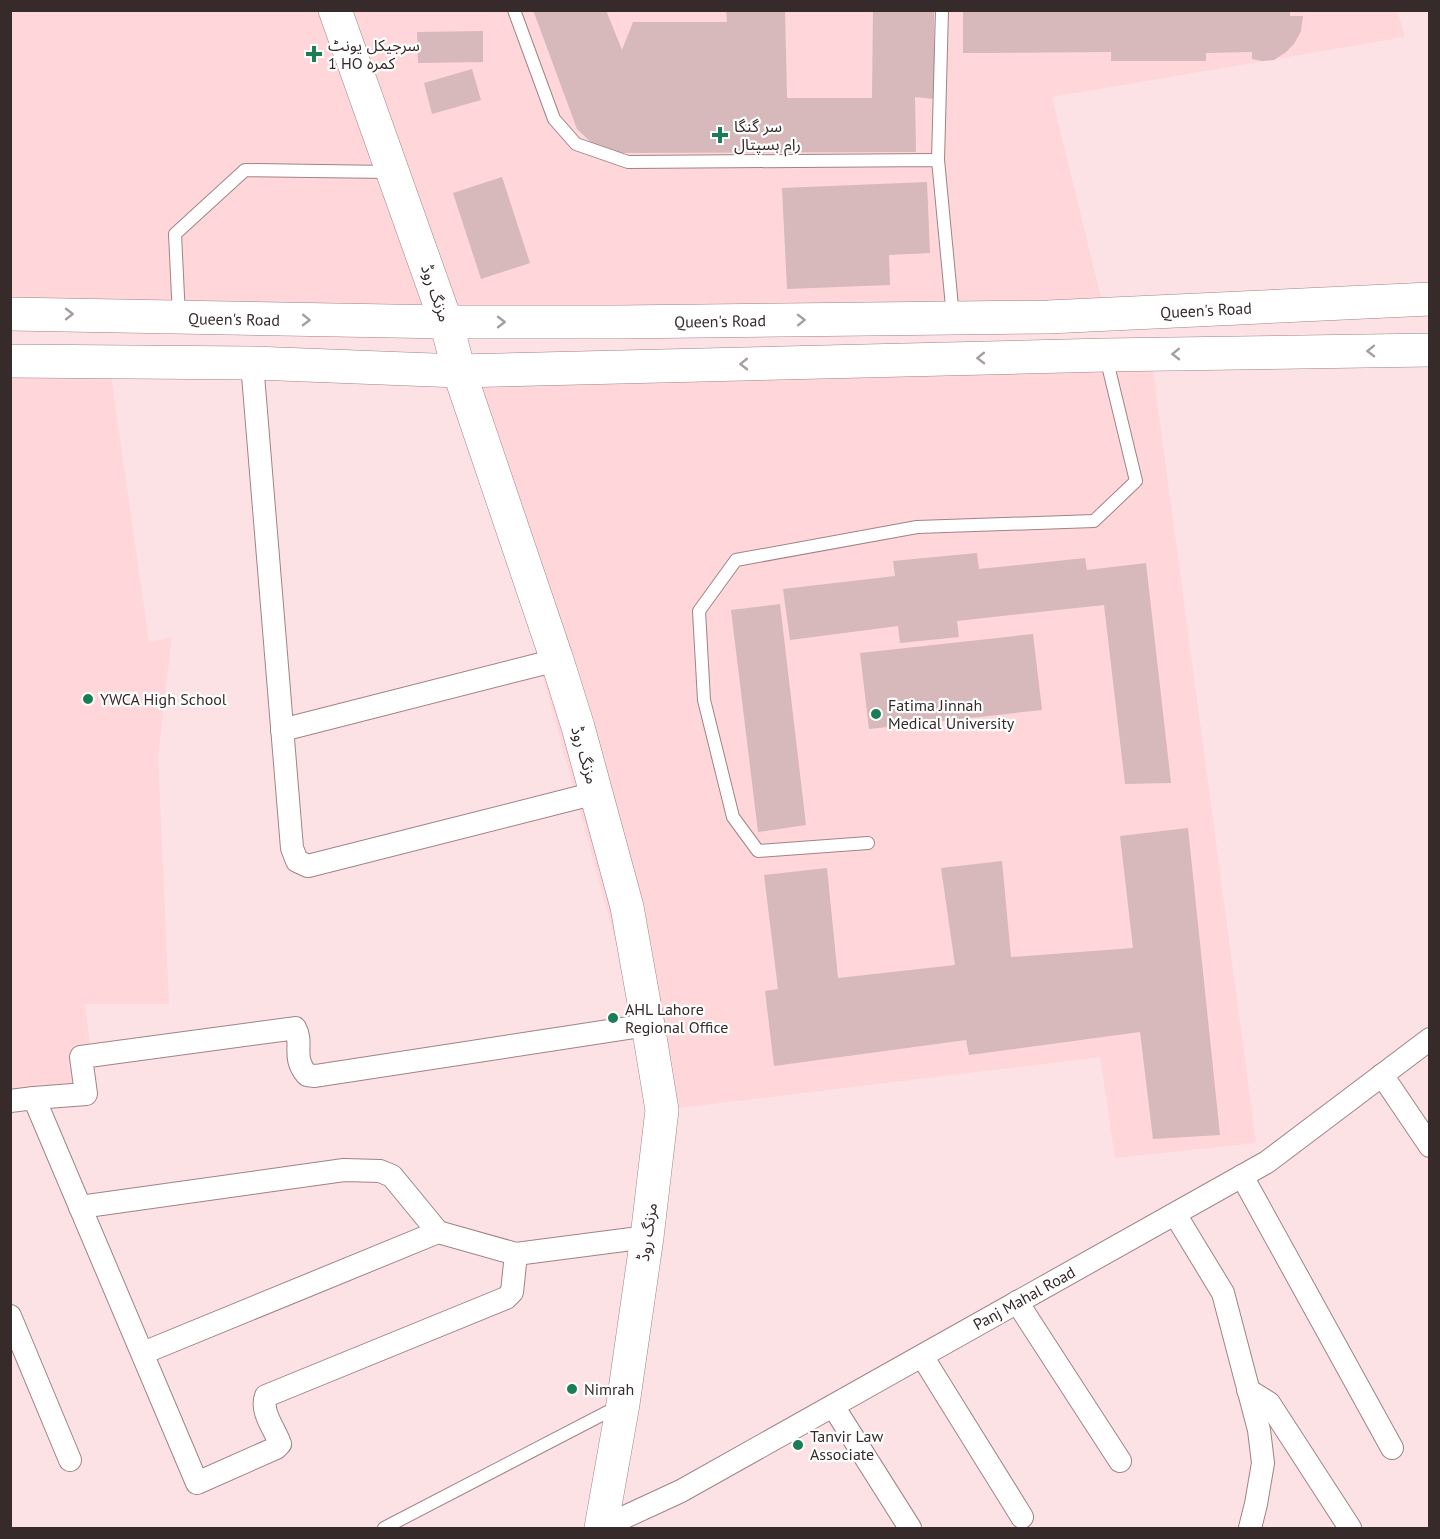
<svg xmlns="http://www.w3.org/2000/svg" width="1440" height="1539" font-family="'PT Sans','Noto Sans Arabic',sans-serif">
	<rect width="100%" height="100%" fill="#fce2e4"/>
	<g fill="#ffd6da">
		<polygon points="1397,10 1405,37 1052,97 1105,314 11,316 11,11"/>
		<polygon points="1151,355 1256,1143 1115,1158 1100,1057 662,1110 459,371"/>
		<polygon points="11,361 109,362 149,642 172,637 158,756 169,1004 85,1004 91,1055 86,1094 11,1101"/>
	</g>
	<g fill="#d7b8bb">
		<polygon points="533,10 606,10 622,50 633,22 727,22 726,10 785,10 787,98 872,98 873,10 934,10 934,99 915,97 916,152 613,153 596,147 577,129"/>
		<polygon points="963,10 1290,10 1290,16 1303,16 1301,31 1294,44 1286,52 1274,60 1262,61 1252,59 1252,52 1206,53 1206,61 1111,61 1111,52 963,53"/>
		<polygon points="483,31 483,62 418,63 417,32"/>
		<polygon points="472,69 481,100 432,114 424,83"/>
		<polygon points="502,177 530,263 481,279 453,193"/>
		<polygon points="927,182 930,253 889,255 890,285 787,289 782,188"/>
		<polygon points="977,553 979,569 1085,558 1087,570 1146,563 1171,783 1125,784 1104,605 957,621 959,637 900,643 898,626 790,640 783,589 895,576 893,561"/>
		<polygon points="780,604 806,825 758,832 731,610"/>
		<polygon points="1033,634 1042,710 869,729 860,653"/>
		<polygon points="1188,828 1220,1135 1153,1139 1140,1032 969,1055 966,1040 774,1066 765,991 778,989 764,875 827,868 838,978 955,965 941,868 1002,861 1011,957 1133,948 1120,836"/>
	</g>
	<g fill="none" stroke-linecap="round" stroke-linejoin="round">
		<defs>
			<g id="lane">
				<polyline points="514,10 554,119 576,144 628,162 938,160 953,317"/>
				<polyline points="938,160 942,10"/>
				<polyline points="179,317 175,234 245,170 389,172"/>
				<polyline points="868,843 758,851 733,817 704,700 699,611 736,560 917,527 1094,521 1136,481 1106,357"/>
				<polyline points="384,1528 617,1407"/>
			</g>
			<g id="street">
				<polyline points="252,363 292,848 297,861 308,866 596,793"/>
				<polyline points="282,730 557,660"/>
				<polyline points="1382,1075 1430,1146"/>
				<path d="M34 1098 86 1094 81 1057 289 1029 295 1028C304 1044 291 1056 307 1075L315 1076 648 1025"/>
				<path d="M10 1101 34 1098 197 1483 276 1448 280 1444C275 1429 260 1412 266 1396L506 1298 512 1292 516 1254"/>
				<polyline points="1242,1176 1392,1448"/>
				<polyline points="80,1207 344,1170 380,1171 392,1176 438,1232"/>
				<polyline points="1175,1214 1223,1293 1259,1430 1263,1463 1256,1504 1250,1528"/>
				<polyline points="1017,1302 1120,1461"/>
				<polyline points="10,1316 70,1460"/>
				<polyline points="143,1353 438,1232 516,1254 647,1237"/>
				<polyline points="922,1356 1022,1517"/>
				<polyline points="1248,1390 1269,1403 1350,1528"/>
				<polyline points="833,1406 910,1528"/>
				<polyline points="601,1528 681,1491 1267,1162 1430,1039"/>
			</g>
			<g id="secondary">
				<polyline points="335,10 446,322 459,371 557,660 578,727 596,793 627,907 648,1025 662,1110 647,1237 623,1404 601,1528"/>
				<polyline points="10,314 446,322 619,322 1048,317 1430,299"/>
				<polyline points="10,361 252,363 459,371 1105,355 1430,350"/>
			</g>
		</defs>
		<use href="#lane" stroke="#a08386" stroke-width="14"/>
		<use href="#street" stroke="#a08386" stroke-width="24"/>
		<use href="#secondary" stroke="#a08386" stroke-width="34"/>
		<use href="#lane" stroke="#fff" stroke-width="12"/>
		<use href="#street" stroke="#fff" stroke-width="22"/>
		<use href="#secondary" stroke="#fff" stroke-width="33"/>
	</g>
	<defs><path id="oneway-chevron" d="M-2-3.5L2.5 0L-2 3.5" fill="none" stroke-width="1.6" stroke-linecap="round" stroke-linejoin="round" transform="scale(1.5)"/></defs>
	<g stroke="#a59fa0">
		<use href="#oneway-chevron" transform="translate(69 314)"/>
		<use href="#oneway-chevron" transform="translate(306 320) rotate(1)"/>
		<use href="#oneway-chevron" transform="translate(801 320) rotate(-1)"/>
		<use href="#oneway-chevron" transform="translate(501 322)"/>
		<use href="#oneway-chevron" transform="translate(1371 351) rotate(179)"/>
		<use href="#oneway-chevron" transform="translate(1176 354) rotate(179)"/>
		<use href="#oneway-chevron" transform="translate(981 358) rotate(179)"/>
		<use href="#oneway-chevron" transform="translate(744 364) rotate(179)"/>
	</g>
	<g fill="#197d55" stroke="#fff" stroke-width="2">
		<path d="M311 45h6v6h6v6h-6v6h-6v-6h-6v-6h6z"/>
		<path d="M717 126h6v6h6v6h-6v6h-6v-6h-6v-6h6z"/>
		<circle cx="88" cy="699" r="6"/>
		<circle cx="876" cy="714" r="6"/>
		<circle cx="613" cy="1018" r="6"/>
		<circle cx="572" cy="1389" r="6"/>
		<circle cx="798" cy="1445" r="6"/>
	</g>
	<g text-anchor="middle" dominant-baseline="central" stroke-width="4.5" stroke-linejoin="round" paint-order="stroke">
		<g font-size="16" fill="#362a2b" stroke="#fff" text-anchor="start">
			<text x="328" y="45">سرجیکل یونٹ<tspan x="328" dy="18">1 HO کمرہ</tspan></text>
			<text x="734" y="126">سر گنگا<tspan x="734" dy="18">رام ہسپتال</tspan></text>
			<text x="100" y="699">YWCA High School</text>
			<text x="888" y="705">Fatima Jinnah<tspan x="888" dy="18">Medical University</tspan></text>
			<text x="625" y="1009">AHL Lahore<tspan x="625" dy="18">Regional Office</tspan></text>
			<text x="584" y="1389">Nimrah</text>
			<text x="810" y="1436">Tanvir Law<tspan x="810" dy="18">Associate</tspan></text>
		</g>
		<g font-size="16" fill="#362a2b" stroke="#fff">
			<text transform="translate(436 293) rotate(71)">مزنگ روڈ</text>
			<text transform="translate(1206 310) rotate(-3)">Queen's Road</text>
			<text transform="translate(234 319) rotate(1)">Queen's Road</text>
			<text transform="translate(720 321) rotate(-1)">Queen's Road</text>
			<text transform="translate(585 755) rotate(74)">مزنگ روڈ</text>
			<text transform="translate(647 1232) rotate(-82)">مزنگ روڈ</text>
			<text transform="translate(1024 1298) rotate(-29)">Panj Mahal Road</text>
		</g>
	</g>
	<rect width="1440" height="1539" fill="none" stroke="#362a2b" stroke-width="24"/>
</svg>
